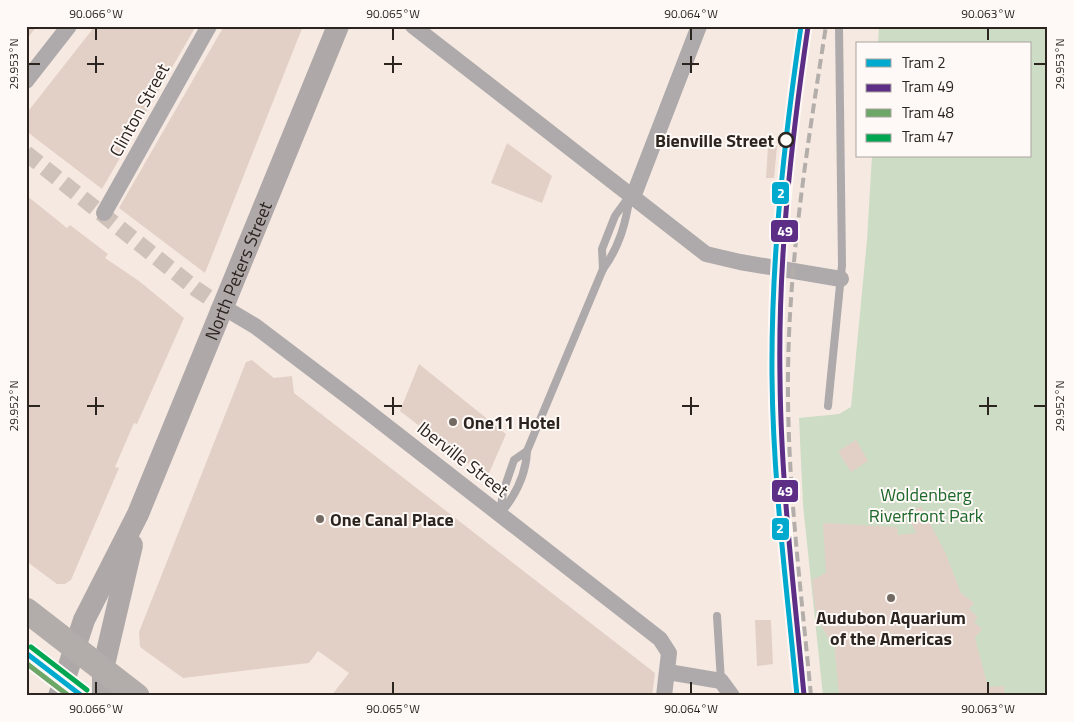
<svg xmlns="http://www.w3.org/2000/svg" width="1074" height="722" font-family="'Titillium Web',sans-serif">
	<rect width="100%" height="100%" fill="#f6e9e1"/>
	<polygon fill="#cddcc4" points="879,26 1048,26 1048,696 823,696 803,505 799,418 839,414 851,407 867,240 872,156 1030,156 1030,44 878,44"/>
	<g fill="#e2d0c6">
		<polygon points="26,26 37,26 26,40"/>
		<polygon points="95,26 196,26 102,189 26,131 26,114"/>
		<polygon points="224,26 303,26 205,273 119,208"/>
		<polygon points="507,143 552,176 542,203 491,183"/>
		<polygon points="768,146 777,146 774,178 766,178"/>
		<polygon points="26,195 67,228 70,225 108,254 105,258 139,281 184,318 137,424 134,423 115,467 119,468 71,580 65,584 57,584 26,561"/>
		<polygon points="252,360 274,378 292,376 294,393 655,673 652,696 331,696 349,673 318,651 309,663 183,678 140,647 139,632 246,362"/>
		<polygon points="419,364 506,434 487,478 400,411"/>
		<polygon points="856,440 868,461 851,472 838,451"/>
		<polygon points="921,506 945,552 961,593 974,603 969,609 978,617 974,622 982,629 975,638 988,687 1004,686 1005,696 839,696 834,640 830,641 822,627 815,607 812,580 826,573 823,523 897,527 898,535 916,533 908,515"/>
		<polygon points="755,620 771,620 773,664 757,666"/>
	</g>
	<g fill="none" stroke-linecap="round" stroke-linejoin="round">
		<polyline stroke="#cec2ba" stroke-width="16" stroke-dasharray="16 8" stroke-linecap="butt" points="26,153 196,289 223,307"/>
		<g stroke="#aeaaab" stroke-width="8">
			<polyline points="603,269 602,249 615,216 628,198"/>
			<polyline points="828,406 842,265 839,26"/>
			<path d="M500 514C516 495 526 475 527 451L603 269C620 246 626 222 630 195"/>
			<polyline points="500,514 503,492 514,460 527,451"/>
			<polyline points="717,616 721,681"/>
		</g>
		<g stroke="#aeaaab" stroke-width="16">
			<polyline points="413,26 706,254 740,262 841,279"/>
			<polyline points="26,81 69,26"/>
			<polyline points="633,197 699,26"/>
			<polyline points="104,213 209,26"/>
			<polyline points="223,307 255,326 358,404 660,639 669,653 664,696"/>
			<polyline points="668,672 721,681 732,696"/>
		</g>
		<g stroke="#afa8a8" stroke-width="22">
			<path id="s1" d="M59 696 84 620 138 514 338 26"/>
			<polyline points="103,696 103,669 132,545"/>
		</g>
		<polyline stroke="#b2acaa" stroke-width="25" points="26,610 137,696"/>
		<path stroke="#b4aeab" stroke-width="4" stroke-dasharray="10 5" stroke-linecap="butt" d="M811 696C801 589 787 482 788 375 789 258 808 142 826 26"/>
		<defs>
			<g id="tram-1">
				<polyline points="26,653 82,696"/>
				<path d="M797 696C787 589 773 483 772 376 771 259 784 142 801 26"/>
			</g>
			<path id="tram-2" d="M804 695C794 590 781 484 780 378 778 260 791 143 808 27"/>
			<polyline id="tram-3" points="26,663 69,696"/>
			<polyline id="tram-4" points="31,647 87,690"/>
		</defs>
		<use href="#tram-1" stroke="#fef9f6" stroke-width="9"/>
		<use href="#tram-2" stroke="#fef9f6" stroke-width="9"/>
		<use href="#tram-3" stroke="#fef9f6" stroke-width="9"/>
		<use href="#tram-4" stroke="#fef9f6" stroke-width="9"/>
		<use href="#tram-1" stroke="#00a9ce" stroke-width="5"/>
		<use href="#tram-2" stroke="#5c2e86" stroke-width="5"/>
		<use href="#tram-3" stroke="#6da768" stroke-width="5"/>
		<use href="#tram-4" stroke="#00a651" stroke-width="5"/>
	</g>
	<path fill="none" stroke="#2c241f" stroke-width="2" d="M96 28V40M393 28V40M691 28V40M988 28V40M96 56V73M393 56V73M691 56V73M28 64H40M87 64H104M384 64H402M682 64H699M1034 64H1046M96 397V415M393 397V415M691 397V415M988 397V415M28 406H40M87 406H104M384 406H402M682 406H699M979 406H997M1034 406H1046M96 682V694M393 682V694M691 682V694M988 682V694"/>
	<circle fill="#fef9f6" stroke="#2c241f" stroke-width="2.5" cx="786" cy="140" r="7"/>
	<g fill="#736963" stroke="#fef9f6" stroke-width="2">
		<circle cx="453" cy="422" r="5"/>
		<circle cx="320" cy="519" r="5"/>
		<circle cx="891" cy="598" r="5"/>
	</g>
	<g text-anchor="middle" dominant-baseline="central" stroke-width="4" stroke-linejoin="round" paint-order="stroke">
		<g font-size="18" fill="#2c241f" stroke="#fef9f6">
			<text transform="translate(139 110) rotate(-61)">Clinton Street</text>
			<text stroke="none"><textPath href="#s1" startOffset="462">North Peters Street</textPath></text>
			<text transform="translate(463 459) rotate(38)">Iberville Street</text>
		</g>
		<g font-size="18" font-weight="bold" fill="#2c241f" stroke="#fef9f6" text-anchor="end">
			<text x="774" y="140">Bienville Street</text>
		</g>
		<g font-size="18" font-weight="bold" fill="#2c241f" stroke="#fef9f6" text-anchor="start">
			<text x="463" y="422">One11 Hotel</text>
			<text x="330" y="519">One Canal Place</text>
			<text x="891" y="617" text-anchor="middle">Audubon Aquarium<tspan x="891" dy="21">of the Americas</tspan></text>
		</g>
		<g font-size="18" fill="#1e682b" stroke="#fef9f6">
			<text x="926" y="494">Woldenberg<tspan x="926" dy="21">Riverfront Park</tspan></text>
		</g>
	</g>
	<g stroke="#fef9f6" stroke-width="2">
		<rect x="771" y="181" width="19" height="24" rx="5" fill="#00a9ce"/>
		<rect x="770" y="219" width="29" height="24" rx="5" fill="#5c2e86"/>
		<rect x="771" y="479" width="28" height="24" rx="5" fill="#5c2e86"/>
		<rect x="771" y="517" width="19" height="24" rx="5" fill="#00a9ce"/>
	</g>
	<g font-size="14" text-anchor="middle" font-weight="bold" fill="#fff">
		<text x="781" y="198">2</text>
		<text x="785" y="236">49</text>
		<text x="785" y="496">49</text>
		<text x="780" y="533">2</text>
	</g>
	<rect width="1074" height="722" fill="none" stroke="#fef9f6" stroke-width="55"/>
	<rect x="856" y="42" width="175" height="115" fill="#fef9f6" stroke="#aaa4a0"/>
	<rect x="866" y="59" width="25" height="8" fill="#00a9ce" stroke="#aaa4a0"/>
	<text x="902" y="68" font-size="15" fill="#2c241f">Tram 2</text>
	<rect x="866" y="84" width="25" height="8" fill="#5c2e86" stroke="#aaa4a0"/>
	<text x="902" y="92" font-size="15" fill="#2c241f">Tram 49</text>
	<rect x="866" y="109" width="25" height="8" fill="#6da768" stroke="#aaa4a0"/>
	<text x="902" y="118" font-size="15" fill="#2c241f">Tram 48</text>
	<rect x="866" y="134" width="25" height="8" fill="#00a651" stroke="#aaa4a0"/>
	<text x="902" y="142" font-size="15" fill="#2c241f">Tram 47</text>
	<rect x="28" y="28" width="1018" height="666" fill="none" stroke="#2c241f" stroke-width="2"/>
	<g font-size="12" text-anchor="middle" fill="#2c241f">
		<text x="96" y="18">90.066°W</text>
		<text x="393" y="18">90.065°W</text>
		<text x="691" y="18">90.064°W</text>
		<text x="988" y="18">90.063°W</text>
		<text transform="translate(14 64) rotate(-90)" y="4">29.953°N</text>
		<text transform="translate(1060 64) rotate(-90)" y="4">29.953°N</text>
		<text transform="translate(14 406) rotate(-90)" y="4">29.952°N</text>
		<text transform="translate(1060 406) rotate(-90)" y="4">29.952°N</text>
		<text x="96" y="713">90.066°W</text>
		<text x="393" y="713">90.065°W</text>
		<text x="691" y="713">90.064°W</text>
		<text x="988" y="713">90.063°W</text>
	</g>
</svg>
